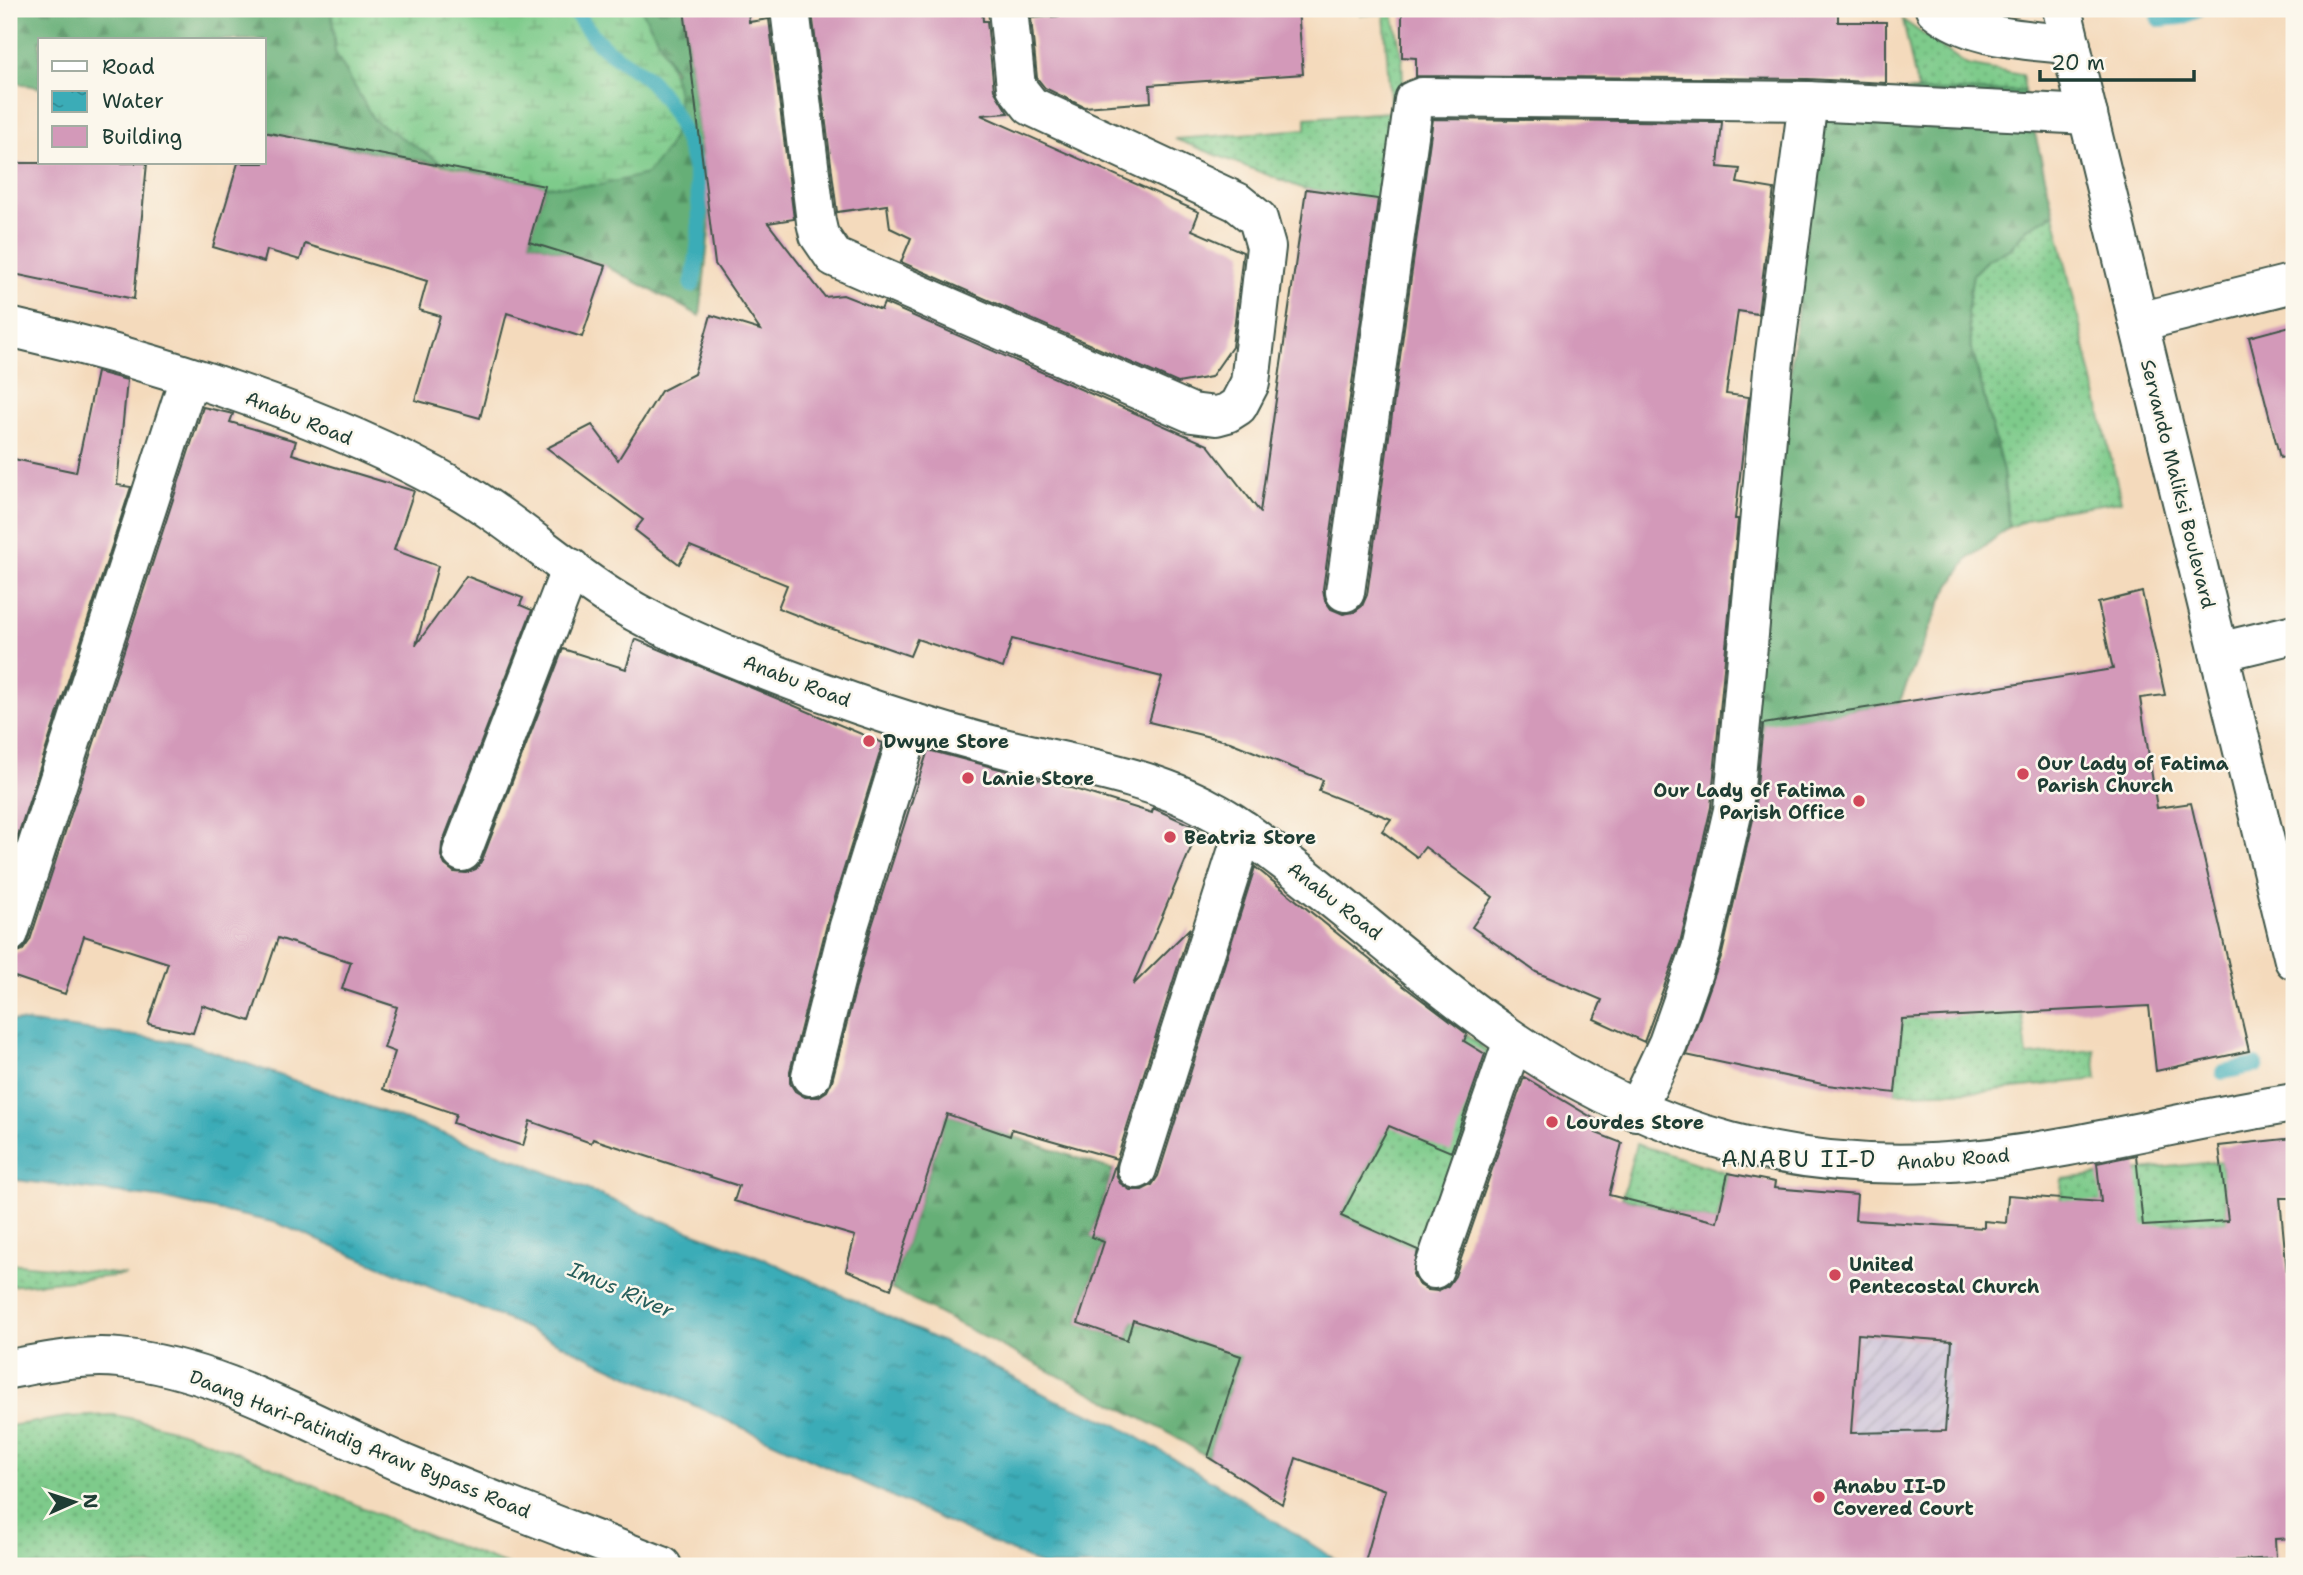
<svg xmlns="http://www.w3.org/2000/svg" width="2303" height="1575" font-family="'Shantell Sans',sans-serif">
	<defs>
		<pattern id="industrial-furrows" width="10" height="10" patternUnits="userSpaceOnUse" patternTransform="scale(1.75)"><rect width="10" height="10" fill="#c9bfd7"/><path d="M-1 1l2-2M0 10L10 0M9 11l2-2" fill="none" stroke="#a39caf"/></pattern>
		<pattern id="grass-dots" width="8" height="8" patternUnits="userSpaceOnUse" patternTransform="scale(1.75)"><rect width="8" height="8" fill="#7ecb8b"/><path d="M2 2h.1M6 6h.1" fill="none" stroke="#67a672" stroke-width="1.8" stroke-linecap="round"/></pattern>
		<pattern id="forest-firs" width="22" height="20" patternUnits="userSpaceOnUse" patternTransform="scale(1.75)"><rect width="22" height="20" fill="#66af77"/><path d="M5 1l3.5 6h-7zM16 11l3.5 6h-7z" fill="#539062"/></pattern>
		<pattern id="wetland-marsh" width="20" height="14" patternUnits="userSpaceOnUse" patternTransform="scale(1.75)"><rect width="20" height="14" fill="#7ecb8b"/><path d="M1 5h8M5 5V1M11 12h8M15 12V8" fill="none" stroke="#67a672"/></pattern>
		<pattern id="water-ripples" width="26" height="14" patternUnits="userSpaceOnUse" patternTransform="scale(1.75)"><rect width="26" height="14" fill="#3bacb7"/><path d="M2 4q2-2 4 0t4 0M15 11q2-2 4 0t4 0" fill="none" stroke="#318d96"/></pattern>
	</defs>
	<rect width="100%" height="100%" fill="#fbf7ec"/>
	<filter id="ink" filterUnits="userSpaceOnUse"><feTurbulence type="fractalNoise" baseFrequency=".0143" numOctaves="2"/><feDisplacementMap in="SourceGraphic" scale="14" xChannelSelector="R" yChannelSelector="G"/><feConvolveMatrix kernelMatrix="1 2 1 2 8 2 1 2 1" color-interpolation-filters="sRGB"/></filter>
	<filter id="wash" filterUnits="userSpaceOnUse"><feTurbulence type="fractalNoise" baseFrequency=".00686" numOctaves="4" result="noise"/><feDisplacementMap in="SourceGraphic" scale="28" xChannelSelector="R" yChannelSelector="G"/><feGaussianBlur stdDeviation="1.57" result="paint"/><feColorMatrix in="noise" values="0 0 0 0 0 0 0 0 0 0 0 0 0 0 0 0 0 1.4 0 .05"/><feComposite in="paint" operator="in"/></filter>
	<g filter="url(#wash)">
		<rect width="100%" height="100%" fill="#f4dabc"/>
		<polygon fill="url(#industrial-furrows)" points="1858,1334 1952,1342 1941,1475 1849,1456"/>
		<g fill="url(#grass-dots)" stroke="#4e8460" stroke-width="2">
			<polygon points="1361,9 1392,9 1402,57 1403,88 1388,201 1304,189 1175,139 1306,129 1306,118 1391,112 1384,13 1361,15"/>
			<polygon points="1903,20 1967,65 2022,75 2025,91 1918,91"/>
			<polygon points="2054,214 2121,501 2049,512 2009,527 2003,472 1971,345 1967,312 1972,274 1988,259 2010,249 2027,228"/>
			<polygon points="1913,901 2022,1012 2027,1056 2094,1050 2097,1079 1987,1091 1895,1093"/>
			<polygon points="1467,1034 1496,1059 1428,1254 1330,1211 1348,1203 1389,1126 1460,1051"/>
			<polygon points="1636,1144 1728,1173 1717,1222 1622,1198"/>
			<polygon points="2221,1161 2228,1221 2167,1224 2055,1274 2062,1179"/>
			<polygon points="9,1263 126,1275 9,1286"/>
			<path d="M114 1415C212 1433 298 1481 389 1519 429 1536 469 1551 510 1566H9V1426L67 1417Z"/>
		</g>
		<g fill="url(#forest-firs)" stroke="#427656" stroke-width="2">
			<polygon points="9,9 332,9 335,52 374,120 445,165 264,132 264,40 40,40 40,88 9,81"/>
			<polygon points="641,9 684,9 710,223 700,316 606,266 529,242 545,186 600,185 675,71"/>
			<polygon points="1822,91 2025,91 2054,214 2027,228 2010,249 1988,259 1973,274 1967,312 1971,345 2003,472 2009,527 1967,560 1943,597 1899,703 1795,719 1801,759 1748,751"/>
			<polygon points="947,1114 1113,1170 1091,1237 1104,1242 1078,1323 1127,1340 1147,1277 1241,1356 1208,1457 1162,1429 891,1289"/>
		</g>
		<path fill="url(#wetland-marsh)" stroke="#4e8460" stroke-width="2" d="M332 9H641C664 51 693 93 670 143 665 154 654 164 647 174L600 185 545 186 445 165 374 120 335 52Z"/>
		<polygon fill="url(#water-ripples)" stroke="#2d7476" stroke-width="2" points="9,1020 189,1043 518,1160 647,1215 765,1259 981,1360 1051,1398 1115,1424 1232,1493 1345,1566 1043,1566 515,1323 277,1223 165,1199 9,1179"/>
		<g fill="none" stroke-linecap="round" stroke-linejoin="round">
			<g stroke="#3bacb7" stroke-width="16">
				<path d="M573 9C583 22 594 40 607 50 621 61 639 69 651 82 701 138 708 214 692 285"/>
				<polyline points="2159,19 2182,17 2198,9"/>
				<polyline points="2223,1072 2256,1065"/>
			</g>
		</g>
		<g id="blocks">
			<g fill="#d399b9" fill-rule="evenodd">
				<polygon points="684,9 748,9 749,22 769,19 794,219 768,223 825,297 843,295 881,310 884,303 1208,445 1260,512 1306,189 1378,199 1323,589 1325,600 1331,609 1343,614 1354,612 1362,606 1367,595 1433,119 1722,122 1718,167 1740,169 1737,183 1774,189 1758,314 1738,311 1726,394 1749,397 1735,519 1738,519 1711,807 1680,943 1644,1042 1594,1019 1602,1000 1536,972 1472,927 1493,897 1425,847 1417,857 1382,831 1391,819 1319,791 1323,780 1230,742 1149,722 1162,677 1012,639 1003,668 917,639 910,656 827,627 778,608 787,585 690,546 679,564 635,530 643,520 547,448 592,425 618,460 661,391 694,374 711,315 760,330 715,264"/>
				<polygon points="834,9 982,9 983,21 987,21 994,90 1008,113 981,115 1199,212 1192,230 1243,252 1232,347 1211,377 1178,383 901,262 911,238 890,228 887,205 837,212 812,12"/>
				<polygon points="1163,9 1298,9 1303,74 1150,85 1151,102 1084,107 1045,88 1037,78 1031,18"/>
				<polygon points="1402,9 1838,9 1838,22 1886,22 1886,83 1808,79 1416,76 1416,58 1402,57"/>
				<polygon points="264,132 545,186 529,242 606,266 582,337 507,313 480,418 415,400 440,316 419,310 427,281 305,244 300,260 267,250 264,262 213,247 238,163 264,163"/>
				<polygon points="9,163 147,163 134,299 9,273"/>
				<polygon points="2294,325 2294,456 2280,458 2249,337"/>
				<polygon points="97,372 127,380 117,485 131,487 9,863 9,458 76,472"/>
				<path d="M203 407 233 414 230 422 296 441 292 454 414 491 394 550 438 566 416 645 466 576 523 598 520 605 532 610 442 844 441 856 445 865 454 872 466 873 476 869 482 860 563 649 626 669 635 639 883 743 828 920 790 1071V1083L795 1091 805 1097H818L827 1091 832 1081 870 932 928 750 1068 787 1152 813 1153 808 1199 829 1133 985 1190 928 1116 1162V1174L1120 1183 1130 1190H1142L1152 1185 1158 1176 1255 867 1385 972 1467 1034 1464 1041 1485 1054 1451 1152 1389 1126 1341 1216 1418 1250 1413 1274 1418 1284 1428 1290 1437 1291 1448 1286 1455 1276 1524 1077 1601 1123 1596 1133 1622 1143 1609 1195 1717 1222 1728 1173 1775 1182 1774 1188 1857 1195 1855 1220 1984 1228V1221L2006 1223 2008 1195 2101 1202 2097 1163 2136 1155 2143 1226 2228 1221 2219 1146 2294 1138V1198H2280L2294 1347V1538L2275 1539 2276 1558 2206 1562 2205 1566H1364L1385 1490 1296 1458 1282 1504 1208 1457 1241 1356 1133 1320 1127 1340 1078 1323 1104 1242 1091 1237 1117 1159 1012 1129 1010 1136 947 1114 891 1289 846 1270 855 1236 734 1201 739 1186 593 1139 591 1143 530 1121 523 1146 453 1123 456 1114 383 1089 395 1052 384 1048 397 1007 342 989 351 962 278 938 250 1021 202 1005 193 1033 148 1024 168 963 84 936 65 994 9 975 13 954 23 950 30 940ZM1858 1334 1952 1341 1945 1431 1851 1433Z"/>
				<polygon points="2142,592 2165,695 2140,698 2157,808 2191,803 2249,1051 2156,1071 2149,1006 1902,1019 1895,1093 1827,1085 1686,1055 1722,954 1754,815 1763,724 2113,669 2098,603"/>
			</g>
		</g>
	</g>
	<g filter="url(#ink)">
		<use href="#blocks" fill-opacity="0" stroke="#3f5548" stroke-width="2"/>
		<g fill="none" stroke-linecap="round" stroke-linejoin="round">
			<defs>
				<g id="minor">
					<polyline points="790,9 816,222 819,235 834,257 1192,413 1216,416 1227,413 1238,406 1250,383 1266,247 1258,219 1237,202 1031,106 1016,87 1008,9"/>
					<path d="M1935 9C1972 39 2025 39 2071 45"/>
					<polyline points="2139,322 2294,283"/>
					<polyline points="1345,592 1414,100 1422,97 1808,101 2088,115"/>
					<polyline points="2219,652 2294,634"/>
					<polyline points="462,852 571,568"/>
					<polyline points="9,933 189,378"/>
					<polyline points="811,1076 849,926 912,722"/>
					<polyline points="1636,1111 1668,1043 1701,949 1733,810 1774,360 1808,101"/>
					<polyline points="1137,1169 1244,830"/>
					<polyline points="1434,1269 1513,1041"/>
				</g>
				<g id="tertiary">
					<polyline points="2062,9 2294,960"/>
					<path d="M9 327C153 360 327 415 456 488 511 520 557 563 610 597 646 620 683 636 722 653 815 691 910 725 1007 749 1075 765 1150 776 1211 810 1237 823 1260 843 1283 860 1360 918 1431 984 1510 1038 1652 1136 1802 1177 1973 1160 2081 1149 2187 1119 2294 1103"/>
				</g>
				<path id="secondary" d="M9 1369C44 1363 83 1354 119 1358 222 1368 317 1428 411 1467 494 1502 578 1533 662 1566"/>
			</defs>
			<use href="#minor" stroke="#3f5548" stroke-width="42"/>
			<use href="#tertiary" stroke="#3f5548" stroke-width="42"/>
			<use href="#secondary" stroke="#3f5548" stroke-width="42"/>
			<use href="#minor" stroke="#fff" stroke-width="38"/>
			<use href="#tertiary" stroke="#fff" stroke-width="38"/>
			<use href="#secondary" stroke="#fff" stroke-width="38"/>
		</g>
	</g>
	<g fill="#d1495b" stroke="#fbf7ec" stroke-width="2.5">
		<circle cx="869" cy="741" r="7"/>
		<circle cx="2023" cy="774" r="7"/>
		<circle cx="968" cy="778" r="7"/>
		<circle cx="1859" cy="801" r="7"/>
		<circle cx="1170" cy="837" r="7"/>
		<circle cx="1552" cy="1122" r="7"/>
		<circle cx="1835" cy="1275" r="7"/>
		<circle cx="1819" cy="1497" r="7"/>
	</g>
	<g text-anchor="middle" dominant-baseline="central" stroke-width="5" stroke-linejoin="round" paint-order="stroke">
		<g font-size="19" fill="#1f3d34" stroke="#fbf7ec">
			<text transform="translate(299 418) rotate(22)">Anabu Road</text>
			<text transform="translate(2178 484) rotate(76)">Servando Maliksi Boulevard</text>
			<text transform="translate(797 681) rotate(21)">Anabu Road</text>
			<text transform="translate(1335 901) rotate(38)">Anabu Road</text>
			<text transform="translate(1953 1159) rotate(-4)">Anabu Road</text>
			<text transform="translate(360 1444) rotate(22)">Daang Hari-Patindig Araw Bypass Road</text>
		</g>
		<g font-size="19" font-weight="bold" fill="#1f3d34" stroke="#fbf7ec" text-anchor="start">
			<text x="883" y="741">Dwyne Store</text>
			<text x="2037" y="763">Our Lady of Fatima<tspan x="2037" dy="22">Parish Church</tspan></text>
			<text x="982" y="778">Lanie Store</text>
			<text x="1845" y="790" text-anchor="end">Our Lady of Fatima<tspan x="1845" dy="22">Parish Office</tspan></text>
			<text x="1184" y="837">Beatriz Store</text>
			<text x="1566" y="1122">Lourdes Store</text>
			<text x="1849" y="1264">United<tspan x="1849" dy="22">Pentecostal Church</tspan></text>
			<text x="1833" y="1486">Anabu II-D<tspan x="1833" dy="22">Covered Court</tspan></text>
		</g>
		<g font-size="21" font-style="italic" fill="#275e5b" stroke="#fbf7ec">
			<text transform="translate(621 1290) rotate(23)">Imus River</text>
		</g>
		<g font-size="23" letter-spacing="2" fill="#1f3d34" stroke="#fbf7ec">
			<text x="1799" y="1159">ANABU II-D</text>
		</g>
	</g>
	<rect width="2303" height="1575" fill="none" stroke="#fbf7ec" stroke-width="35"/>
	<rect x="38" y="38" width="228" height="126" fill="#fbf7ec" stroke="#a3ada2" stroke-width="2"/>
	<rect x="52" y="61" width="35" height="10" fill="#ffffff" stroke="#a3ada2" stroke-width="2"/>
	<text x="102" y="74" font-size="21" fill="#1f3d34">Road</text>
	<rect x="52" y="91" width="35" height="21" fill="url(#water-ripples)" stroke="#a3ada2" stroke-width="2"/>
	<text x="102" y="108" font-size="21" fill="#1f3d34">Water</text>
	<rect x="52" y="126" width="35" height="21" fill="#d399b9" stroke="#a3ada2" stroke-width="2"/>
	<text x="102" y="144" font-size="21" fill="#1f3d34">Building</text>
	<g transform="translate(74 1502) rotate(87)" stroke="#fbf7ec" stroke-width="5" paint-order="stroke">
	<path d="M0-5L12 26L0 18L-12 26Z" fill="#1f3d34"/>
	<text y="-10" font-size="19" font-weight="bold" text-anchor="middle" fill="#1f3d34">N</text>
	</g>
	<path d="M2040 70v10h154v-10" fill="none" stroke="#1f3d34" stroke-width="3.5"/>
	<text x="2051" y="70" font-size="21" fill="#1f3d34" stroke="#fbf7ec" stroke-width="5" paint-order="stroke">20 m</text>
</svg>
